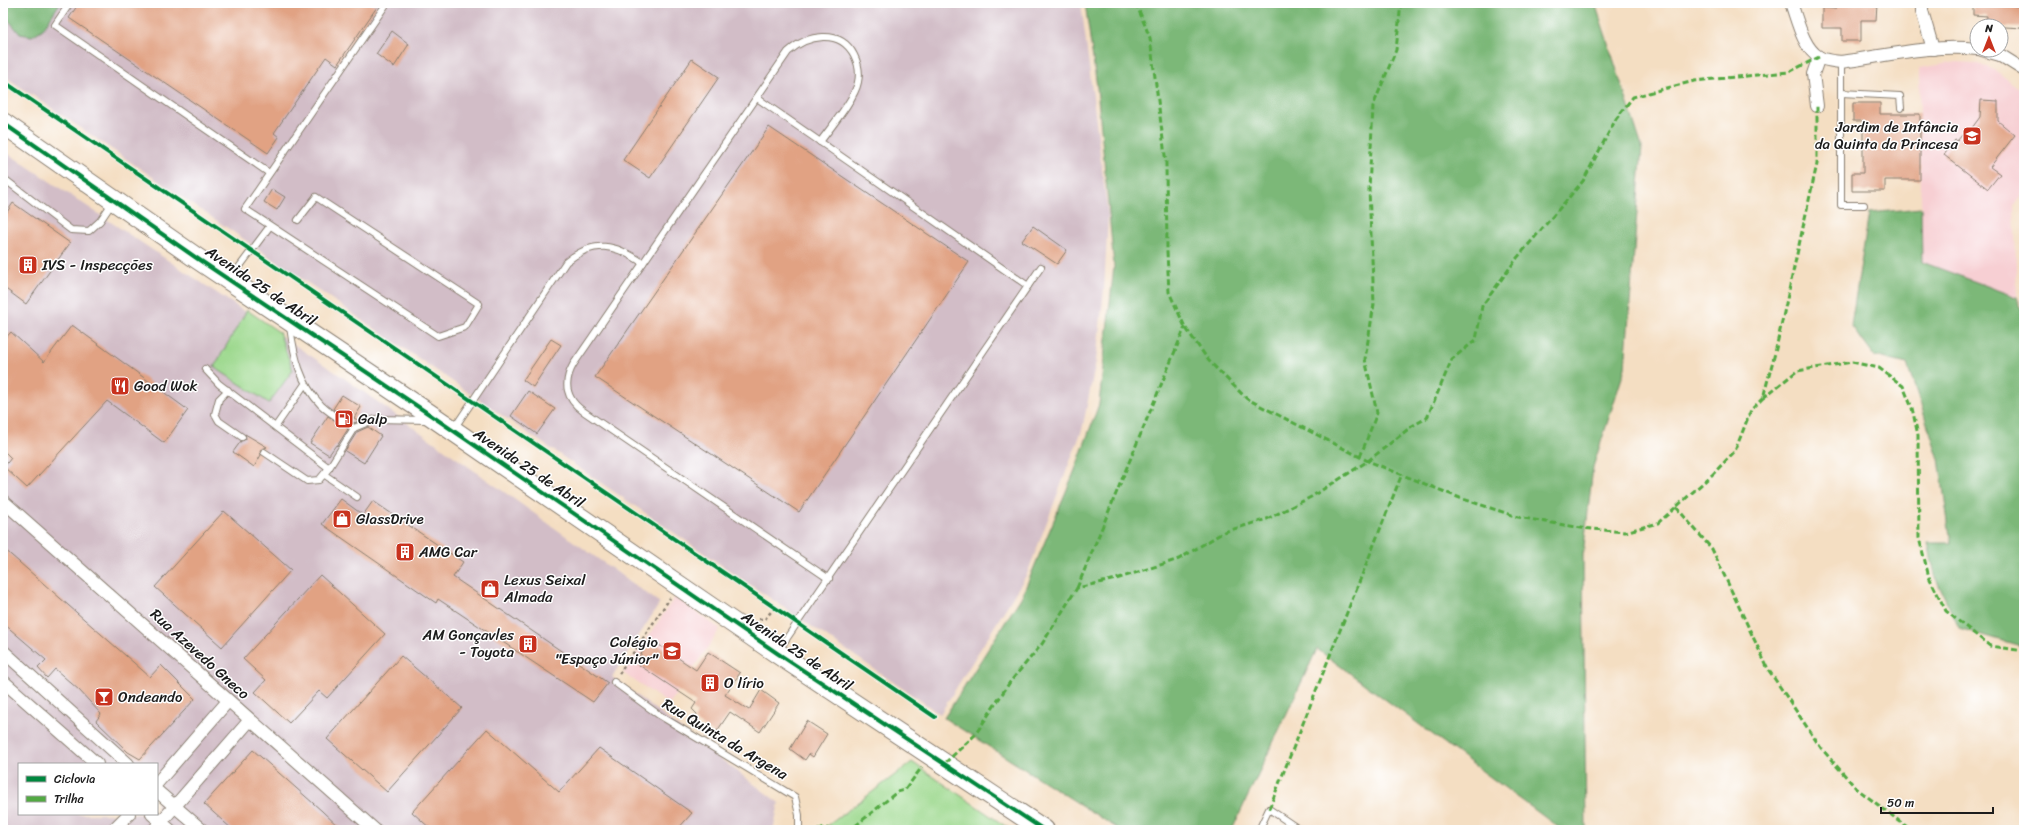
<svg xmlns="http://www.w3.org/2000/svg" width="2027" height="833" font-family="Sriracha,sans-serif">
	<rect width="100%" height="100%" fill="#fff"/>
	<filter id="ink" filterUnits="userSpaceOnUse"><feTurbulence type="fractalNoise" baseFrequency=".025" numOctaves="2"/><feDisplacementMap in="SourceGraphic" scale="8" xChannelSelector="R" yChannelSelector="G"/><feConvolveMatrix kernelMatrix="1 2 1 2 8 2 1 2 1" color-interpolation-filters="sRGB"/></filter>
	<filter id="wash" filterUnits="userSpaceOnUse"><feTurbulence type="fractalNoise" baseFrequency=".012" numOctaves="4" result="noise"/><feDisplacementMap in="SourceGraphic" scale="16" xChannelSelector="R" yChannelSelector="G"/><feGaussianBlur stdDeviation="0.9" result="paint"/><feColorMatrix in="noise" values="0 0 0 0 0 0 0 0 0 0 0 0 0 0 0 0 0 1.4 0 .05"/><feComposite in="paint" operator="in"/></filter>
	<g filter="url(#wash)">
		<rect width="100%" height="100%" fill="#f4dec2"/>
		<g fill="#f7cfd3">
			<polygon points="1957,62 1975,63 1995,70 2024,92 2024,192 2014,205 2017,297 1922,262 1919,68"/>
			<polygon points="675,597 720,629 669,704 623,673"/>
		</g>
		<g fill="#d2bdc7" fill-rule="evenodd">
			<polygon points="3,3 1081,3 1108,216 1104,290 1096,361 1082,430 1027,574 940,714 3,75"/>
			<path d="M3 150 344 378 660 603 612 677 779 803 773 830H3ZM19 764H157V814H19Z"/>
		</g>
		<g fill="#9bd88c" stroke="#5c7a54">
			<polygon points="247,310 279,332 293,370 269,403 214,367"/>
			<polygon points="912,762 1011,830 822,830"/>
		</g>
		<g fill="#7cb878" stroke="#4c6a4a">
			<polygon points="3,3 60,3 43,29 32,36 20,34 3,13"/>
			<polygon points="1085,3 1595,3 1642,147 1625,368 1593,467 1583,555 1586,830 1562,830 1317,649 1232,830 1120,830 944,718 1022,596 1075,470 1099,404 1114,266 1097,87"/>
			<polygon points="1921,208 1922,262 2017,297 2024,315 2024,647 1959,628 1936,579 1928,543 1951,543 1939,459 1907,364 1874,356 1851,325 1869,213"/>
		</g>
		<g id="blocks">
			<g fill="#e1a283">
				<polygon points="79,3 370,3 377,7 337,65 326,57 274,133 279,137 268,153 69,18"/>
				<polygon points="1835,3 1877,3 1876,20 1861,20 1861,41 1842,41 1842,28 1822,28 1822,8 1835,9"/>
				<polygon points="1973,3 2014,3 2014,6 2024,7 2024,28 1986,26 1987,16 1973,15"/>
				<polygon points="392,31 409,44 394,67 376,54"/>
				<polygon points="692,59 719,77 650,178 623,160"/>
				<polygon points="1981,100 1998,101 1998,121 2015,135 1990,167 2000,174 1988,189 1944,155 1955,140 1957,141 1963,134 1966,136 1980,117"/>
				<polygon points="1853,103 1880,103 1880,114 1920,114 1920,180 1885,180 1885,191 1852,191 1852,173 1863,173 1863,121 1853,121"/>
				<polygon points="769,127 969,262 799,512 595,377"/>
				<polygon points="272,189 285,197 277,210 264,202"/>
				<polygon points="13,203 70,243 26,304 3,287 3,218"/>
				<polygon points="1033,226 1067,250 1057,264 1022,241"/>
				<polygon points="72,325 188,410 164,443 107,401 27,488 4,467 11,458 3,450 3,341 11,332 44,362"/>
				<polygon points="551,339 561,345 533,387 523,380"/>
				<polygon points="528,391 555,409 537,434 511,416"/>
				<polygon points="342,395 361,407 354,418 359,421 354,423 333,409"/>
				<polygon points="328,416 348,429 337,446 336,445 329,455 310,443"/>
				<polygon points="368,427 381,436 364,463 345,451 357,432"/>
				<polygon points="245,434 267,447 260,450 261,455 254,467 233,452 241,441 246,439"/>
				<polygon points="341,499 363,515 373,501 432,541 463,562 453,577 608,683 593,702 438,599 436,603 322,524"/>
				<polygon points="224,511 291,570 222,647 155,587"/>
				<polygon points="3,548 150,677 161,665 195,699 140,759 128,752 96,721 101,714 79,690 55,669 47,678 38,668 46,660 3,623"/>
				<polygon points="320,575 385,634 327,698 319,691 289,723 255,692 266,680 243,659"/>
				<polygon points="650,639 696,670 708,652 740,673 725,695 749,710 761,690 779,703 760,732 730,712 715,734 694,720 697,714 692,709 696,703 636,663"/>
				<polygon points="401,656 462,708 387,792 327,739"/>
				<polygon points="807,721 827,734 813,757 809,754 805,760 790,749"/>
				<polygon points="487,729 559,792 599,748 692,813 677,830 432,830 412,812"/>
				<polygon points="253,750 322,811 342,830 233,830 204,804"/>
			</g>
		</g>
	</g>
	<g filter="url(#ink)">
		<use href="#blocks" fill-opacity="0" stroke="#887d6f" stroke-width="1"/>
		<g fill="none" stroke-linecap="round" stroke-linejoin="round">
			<defs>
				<g id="lane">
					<polyline points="70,3 55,25 269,173"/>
					<polyline points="1841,62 1841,205 1864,205"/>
					<polyline points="1841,93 1900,96 1901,108"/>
					<polyline points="757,98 1028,286"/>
					<path d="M820 142C830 128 855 99 858 82 860 73 858 63 854 55 840 28 807 35 788 52L573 365C563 383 566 399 583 411L829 579"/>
					<polyline points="3,178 71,230 89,231 100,221 113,202"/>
					<polyline points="298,220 316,197 479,304 465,327 438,336 245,209 387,3"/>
					<polyline points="231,278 270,226"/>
					<path d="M290 327C294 356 300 383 321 405 330 414 343 421 354 428L376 419 427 420"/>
					<polyline points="205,369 219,384 329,468 354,428"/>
					<polyline points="228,390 219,399 215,414 219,421 242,437"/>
					<polyline points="276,426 305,384"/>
					<path d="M455 427 566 262C594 239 615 244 643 263"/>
					<polyline points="264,452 307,481 319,480 329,468"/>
					<polyline points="325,475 357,497"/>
					<polyline points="778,651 1041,267"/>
					<polyline points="614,682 659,715 795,797 799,815 799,830"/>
					<polyline points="1259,830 1269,809 1300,830"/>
				</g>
				<g id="street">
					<path d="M1791 3C1797 19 1803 48 1819 57 1826 61 1834 61 1841 62 1885 56 1932 44 1977 49"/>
					<polyline points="1922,3 1922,11 1933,49"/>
					<polyline points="1982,50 2000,55 2024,70"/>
					<polyline points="1817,106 1813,74 1819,57"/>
					<polyline points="3,501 375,830"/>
					<polyline points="3,651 128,764"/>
					<polyline points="3,681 97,764"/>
					<polyline points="157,783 228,701"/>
					<polyline points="157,791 202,830"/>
					<polyline points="152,814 170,830"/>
					<polyline points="113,830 129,814"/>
					<polyline points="154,830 250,720"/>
				</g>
				<polyline id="primary" points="3,123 195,257 429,414 777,653 1044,830"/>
			</defs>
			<use href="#lane" stroke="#887d6f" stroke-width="8"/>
			<use href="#street" stroke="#887d6f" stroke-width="14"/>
			<use href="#primary" stroke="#887d6f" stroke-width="22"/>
			<g stroke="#887d6f" stroke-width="2.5" stroke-dasharray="3 3" stroke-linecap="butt">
				<polyline points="759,619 765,619 775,607"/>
				<polyline points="619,674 670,598"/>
			</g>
			<use href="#lane" stroke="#fff" stroke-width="6"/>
			<use href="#street" stroke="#fff" stroke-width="12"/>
			<use href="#primary" stroke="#fff" stroke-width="20"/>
			<g stroke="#52a943" stroke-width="3" stroke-dasharray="6 3" stroke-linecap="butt">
				<polyline points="1136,3 1150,38 1166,163 1167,252 1169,292 1185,327 1209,361 1247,399 1368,461 1460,498 1518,517 1581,528 1625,532 1658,523 1713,474 1735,451 1751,410 1763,398 1775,353 1817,164 1817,106"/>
				<polyline points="1763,398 1797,371 1852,362 1879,368 1903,386 1912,408 1918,435 1919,538 1929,577 1946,611 1990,646 2024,651"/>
				<polyline points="1360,457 1377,413 1365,359 1374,304 1369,190 1373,106 1396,50 1401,3"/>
				<polyline points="1676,507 1712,549 1768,669 1821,748 1856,788 1911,830"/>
				<polyline points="1077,588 1185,327"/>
				<polyline points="945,763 975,735 1010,682 1042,644 1077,588 1116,579 1179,559 1224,532 1267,519 1311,497 1368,461 1412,426 1427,418 1452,359 1476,340 1482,306 1517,258 1583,181 1616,119 1633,97 1694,81 1789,72 1819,57"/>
				<polyline points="1269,809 1402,474"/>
				<polyline points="818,830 824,827 831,830"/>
				<polyline points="847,830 854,827 897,792 905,790 922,767"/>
			</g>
			<defs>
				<g id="cycleway">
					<polyline points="3,81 935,717"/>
					<polyline points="3,123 195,257 429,414 777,653 1044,830"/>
				</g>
			</defs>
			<use href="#cycleway" stroke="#fff" stroke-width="6"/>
			<use href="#cycleway" stroke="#00873e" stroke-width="4"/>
		</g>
	</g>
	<defs>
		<symbol id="school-square" viewBox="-11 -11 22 22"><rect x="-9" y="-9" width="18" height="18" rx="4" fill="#c8321e" stroke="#fff"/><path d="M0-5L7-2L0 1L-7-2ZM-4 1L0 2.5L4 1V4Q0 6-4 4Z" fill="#fff"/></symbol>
		<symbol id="building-square" viewBox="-11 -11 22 22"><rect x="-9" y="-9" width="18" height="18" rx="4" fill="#c8321e" stroke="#fff"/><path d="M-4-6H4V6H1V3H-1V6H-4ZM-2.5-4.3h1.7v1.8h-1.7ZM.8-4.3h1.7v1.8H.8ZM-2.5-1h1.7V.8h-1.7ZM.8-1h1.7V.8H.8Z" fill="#fff"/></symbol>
		<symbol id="restaurant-square" viewBox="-11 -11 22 22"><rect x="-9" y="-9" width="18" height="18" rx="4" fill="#c8321e" stroke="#fff"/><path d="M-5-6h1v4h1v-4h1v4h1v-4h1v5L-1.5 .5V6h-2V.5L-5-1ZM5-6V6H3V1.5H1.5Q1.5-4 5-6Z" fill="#fff"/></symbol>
		<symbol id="fuel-square" viewBox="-11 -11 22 22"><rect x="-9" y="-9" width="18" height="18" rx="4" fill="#c8321e" stroke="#fff"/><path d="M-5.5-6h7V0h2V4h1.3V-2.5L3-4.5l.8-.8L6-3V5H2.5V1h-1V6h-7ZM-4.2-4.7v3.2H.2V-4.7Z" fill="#fff"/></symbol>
		<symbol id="shop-square" viewBox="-11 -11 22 22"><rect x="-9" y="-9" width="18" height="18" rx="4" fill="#c8321e" stroke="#fff"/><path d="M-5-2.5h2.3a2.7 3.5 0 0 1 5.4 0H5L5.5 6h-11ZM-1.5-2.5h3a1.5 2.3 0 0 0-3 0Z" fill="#fff"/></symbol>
		<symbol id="bar-square" viewBox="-11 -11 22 22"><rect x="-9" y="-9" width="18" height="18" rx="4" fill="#c8321e" stroke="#fff"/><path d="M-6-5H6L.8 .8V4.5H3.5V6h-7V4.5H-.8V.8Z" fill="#fff"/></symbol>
	</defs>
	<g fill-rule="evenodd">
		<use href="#school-square" x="1961" y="125" width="22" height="22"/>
		<use href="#building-square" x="17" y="254" width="22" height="22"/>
		<use href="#restaurant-square" x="109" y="375" width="22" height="22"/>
		<use href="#fuel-square" x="333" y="408" width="22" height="22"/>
		<use href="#shop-square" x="331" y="508" width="22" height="22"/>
		<use href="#building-square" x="394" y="541" width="22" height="22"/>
		<use href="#shop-square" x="479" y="578" width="22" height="22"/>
		<use href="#building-square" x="517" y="633" width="22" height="22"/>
		<use href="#school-square" x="661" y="640" width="22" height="22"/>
		<use href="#building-square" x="699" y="672" width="22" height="22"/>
		<use href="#bar-square" x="93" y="686" width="22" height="22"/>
	</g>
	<g text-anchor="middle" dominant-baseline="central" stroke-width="3" stroke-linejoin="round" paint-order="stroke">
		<g font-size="15" fill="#1c1c1c" stroke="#fff" text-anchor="start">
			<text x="1958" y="127" text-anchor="end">Jardim de Infância<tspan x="1958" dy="17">da Quinta da Princesa</tspan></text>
			<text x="42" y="265">IVS - Inspecções</text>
			<text x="134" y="386">Good Wok</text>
			<text x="358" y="419">Galp</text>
			<text x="356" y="519">GlassDrive</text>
			<text x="419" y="552">AMG Car</text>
			<text x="504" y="580">Lexus Seixal<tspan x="504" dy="17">Almada</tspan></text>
			<text x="514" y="635" text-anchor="end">AM Gonçavles<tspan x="514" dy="17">- Toyota</tspan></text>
			<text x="658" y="642" text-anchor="end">Colégio<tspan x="658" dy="17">"Espaço Júnior"</tspan></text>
			<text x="724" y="683">O lírio</text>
			<text x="118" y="697">Ondeando</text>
		</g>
		<g font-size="15" fill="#1c1c1c" stroke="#fff">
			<text transform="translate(261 286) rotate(34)">Avenida 25 de Abril</text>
			<text transform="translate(529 468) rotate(34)">Avenida 25 de Abril</text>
			<text transform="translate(797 651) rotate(34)">Avenida 25 de Abril</text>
			<text transform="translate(200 654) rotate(42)">Rua Azevedo Gneco</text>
			<text transform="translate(725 739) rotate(31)">Rua Quinta da Argena</text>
		</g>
	</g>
	<rect width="2027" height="833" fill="none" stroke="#fff" stroke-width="16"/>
	<rect x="18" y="763" width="140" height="52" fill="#ffffff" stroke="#a4a4a4"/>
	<rect x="26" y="776" width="20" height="6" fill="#00873e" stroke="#a4a4a4"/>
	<text x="54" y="783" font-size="12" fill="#1c1c1c">Ciclovia</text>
	<rect x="26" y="796" width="20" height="6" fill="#52a943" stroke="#a4a4a4"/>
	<text x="54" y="803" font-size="12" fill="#1c1c1c">Trilha</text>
	<g transform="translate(1989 38)"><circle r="19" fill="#ffffff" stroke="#a4a4a4"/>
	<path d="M0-3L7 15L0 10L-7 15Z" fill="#c8321e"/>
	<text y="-6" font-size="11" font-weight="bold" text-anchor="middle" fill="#1c1c1c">N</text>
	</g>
	<path d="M1881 807v6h112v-6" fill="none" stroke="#1c1c1c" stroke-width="2"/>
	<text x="1887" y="807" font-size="12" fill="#1c1c1c" stroke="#ffffff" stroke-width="3" paint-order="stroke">50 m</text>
</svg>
